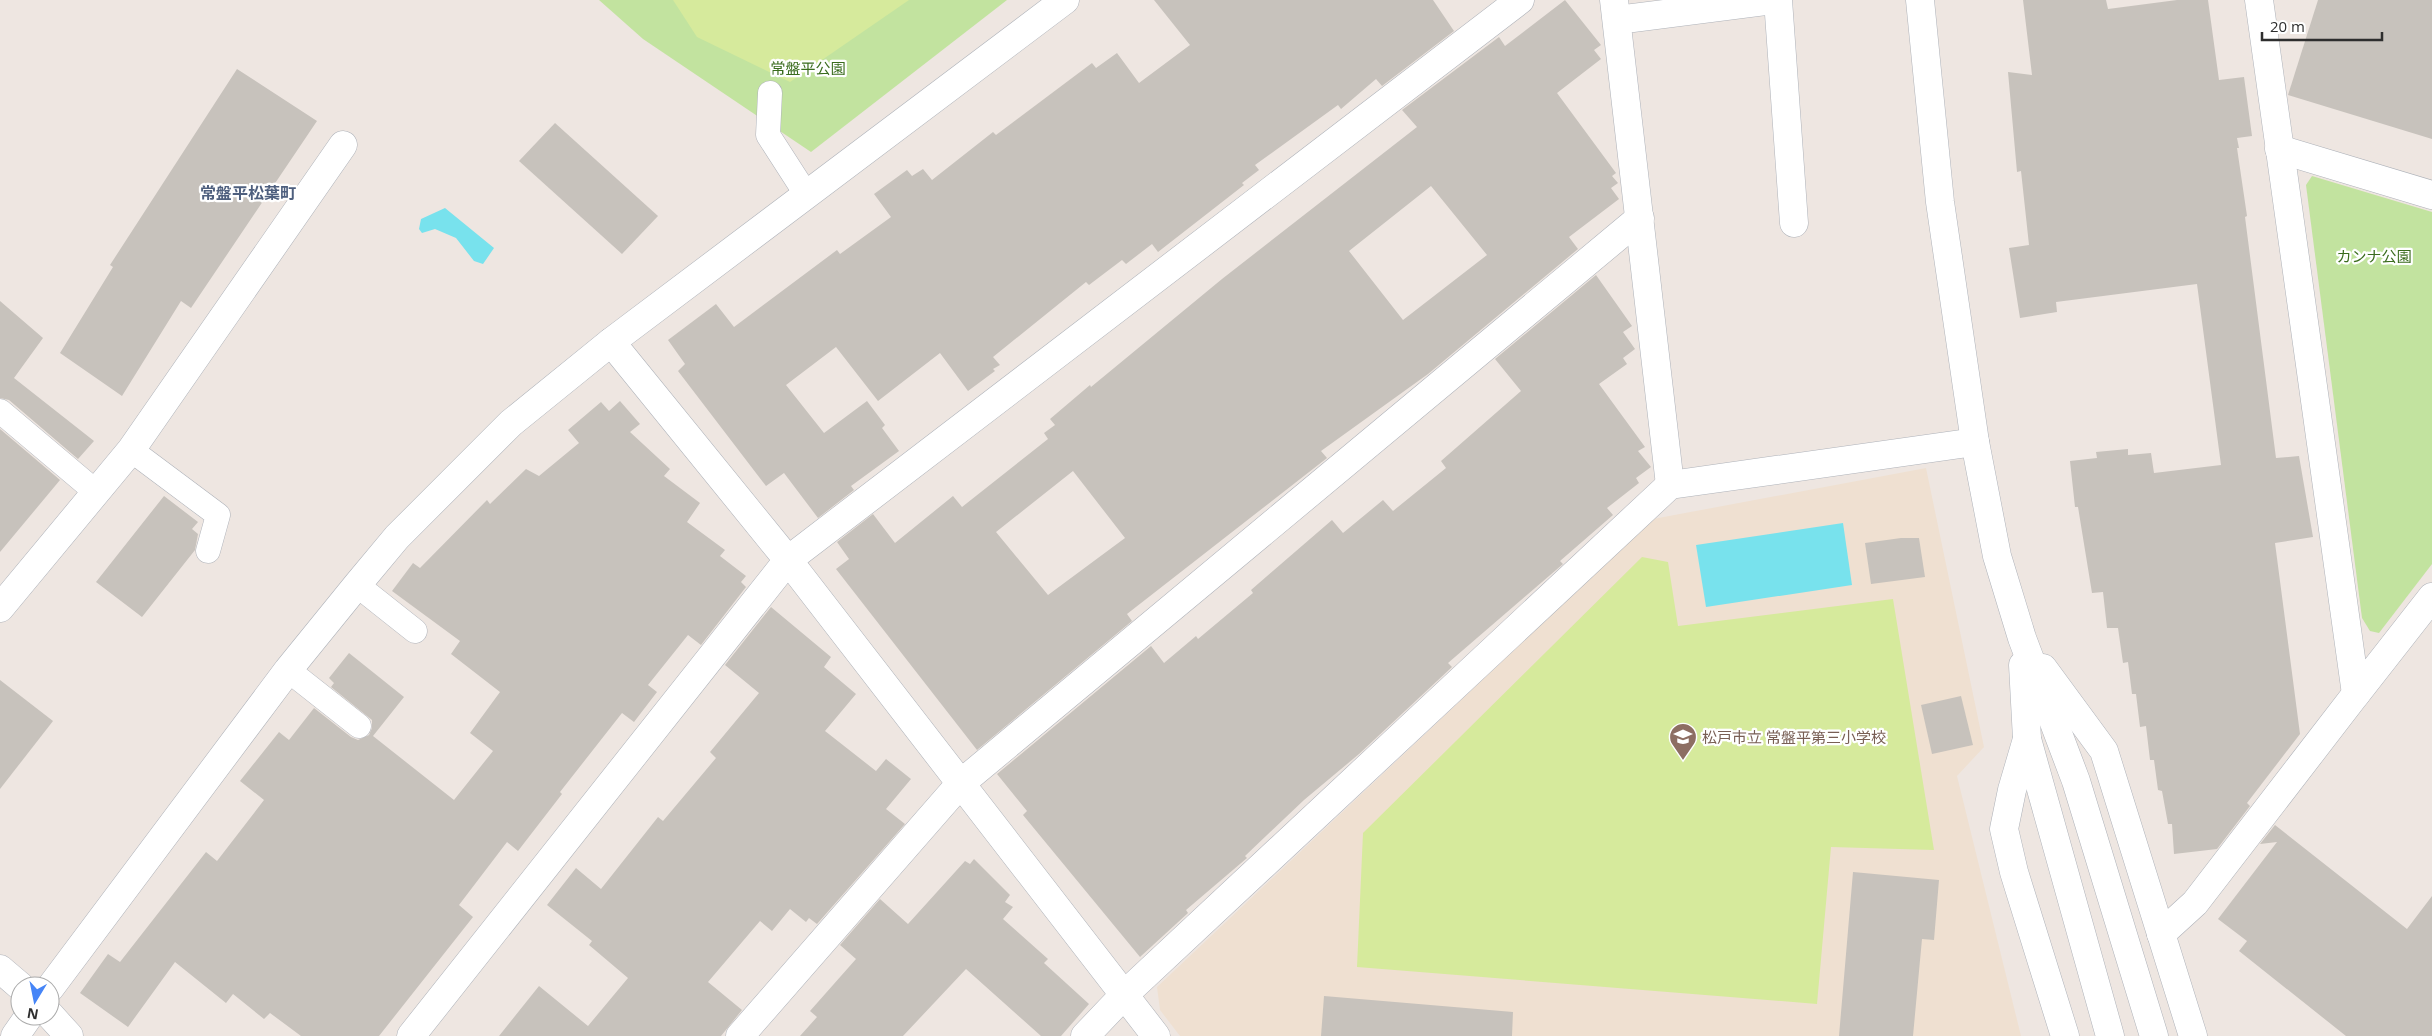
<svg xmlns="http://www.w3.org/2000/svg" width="2432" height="1036" font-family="'Open Sans','Noto Sans JP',sans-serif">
	<rect width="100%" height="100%" fill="#eee6e1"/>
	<polygon fill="#efe0d1" points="1926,468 1984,747 1957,776 2021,1036 1180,1036 1160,1010 1157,987 1653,519"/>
	<g fill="#c2e39f">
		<polygon points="599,0 1007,0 811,152 643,39"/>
		<polygon points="2312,176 2432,212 2432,564 2379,633 2370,631 2362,618 2306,185"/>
	</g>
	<g fill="#d6ea9c">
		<polygon points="673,0 909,0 790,82 697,37"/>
		<polygon points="1642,557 1668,562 1678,626 1893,599 1934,850 1831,847 1817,1004 1357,967 1363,833"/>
	</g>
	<g fill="#78e2ed">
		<polygon points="445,208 494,248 483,264 474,261 456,238 435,229 422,233 419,229 421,219"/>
		<polygon points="1843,523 1852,585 1706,607 1696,545"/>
	</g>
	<g fill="#c7c2bc" fill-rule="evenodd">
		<polygon points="1154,0 1433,0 1454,31 1382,86 1376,79 1341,109 1338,105 1255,165 1259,170 1242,183 1244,185 1158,252 1152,244 1126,264 1122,260 1089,285 1086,282 993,357 1000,365 993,369 995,371 968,391 940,353 878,401 836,347 786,385 824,433 867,401 885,425 882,428 899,451 851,486 854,490 818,518 784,473 766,486 678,371 685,364 668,340 716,304 734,327 837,250 840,254 891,217 874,194 907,170 912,176 923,169 932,180 993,132 996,135 1092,63 1096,68 1117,53 1139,83 1190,45"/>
		<path d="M1565 0 1601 45 1594 50 1601 59 1557 93 1616 173 1612 176 1618 183 1611 188 1619 199 1569 237 1578 249 1428 374 1321 451 1327 458 1127 614 1132 621 977 750 836 569 849 559 837 542 873 514 895 543 953 496 962 507 1048 439 1044 433 1055 425 1050 419 1090 385 1091 387 1222 279 1417 127 1402 110 1499 37 1505 46ZM1431 186 1487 255 1403 320 1349 251ZM1073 471 1125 538 1048 595 996 532Z"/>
		<polygon points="2023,0 2106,0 2108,9 2177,0 2208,0 2219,80 2244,77 2252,136 2237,138 2239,148 2237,148 2247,216 2245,217 2276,458 2299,456 2313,537 2275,543 2300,734 2247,803 2250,806 2217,849 2174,854 2172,824 2168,824 2162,791 2158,790 2154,760 2150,760 2146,726 2140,727 2136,694 2132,694 2128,662 2123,663 2118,628 2107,628 2103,592 2092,593 2078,507 2075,507 2070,461 2097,458 2096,452 2128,449 2128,455 2151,453 2154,473 2221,465 2197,284 2056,302 2057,312 2020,318 2009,248 2029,245 2021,171 2017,172 2008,72 2032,75"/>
		<polygon points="2318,0 2432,0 2432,139 2288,95"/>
		<polygon points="237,69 317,121 191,308 181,301 122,396 60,353 113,267 110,265"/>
		<polygon points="555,123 658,216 622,254 519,161"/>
		<polygon points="1596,275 1632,326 1623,332 1635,349 1623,358 1627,364 1599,384 1645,447 1638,451 1651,467 1636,478 1639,483 1607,508 1613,515 1560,561 1563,564 1448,663 1452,667 1359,754 1304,800 1245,856 1247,858 1186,910 1188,913 1140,957 1023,815 1027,811 997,774 1151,646 1164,663 1196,636 1198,639 1253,593 1251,590 1332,520 1343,533 1383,500 1393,511 1446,468 1441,461 1521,391 1495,359"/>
		<polygon points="0,301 43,338 14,378 94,441 78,459 9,400 0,398"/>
		<polygon points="620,401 640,424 630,432 670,469 664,476 700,503 687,522 725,550 720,556 746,576 741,582 746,587 701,645 688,635 648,685 657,692 634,722 622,713 560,792 562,794 518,851 507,842 459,905 473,917 379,1036 301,1036 270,1013 264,1019 233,994 226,1003 175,962 128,1027 80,993 108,954 120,962 206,852 217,861 264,800 240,781 279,732 289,740 314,708 351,737 358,740 369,735 372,728 372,720 331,687 334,683 329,678 349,653 404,697 373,736 454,800 493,751 470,733 500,692 451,654 460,641 392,591 413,563 420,568 487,500 490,504 526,469 539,476 579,443 568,430 601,402 609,411"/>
		<polygon points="0,429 60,480 0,552"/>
		<polygon points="164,496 198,522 192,529 198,534 195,550 142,617 96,582"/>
		<polygon points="1901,538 1919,538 1925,577 1871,584 1865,543"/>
		<polygon points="771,607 831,657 824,667 856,694 825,731 876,771 886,759 911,779 886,809 905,824 817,924 809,918 806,922 790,909 772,931 760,921 708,982 742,1010 721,1036 499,1036 539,986 588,1026 628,978 589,945 592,941 547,905 576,868 601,889 658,817 663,821 716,758 710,752 759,693 725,665"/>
		<polygon points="0,680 53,721 0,789"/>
		<polygon points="1961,696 1973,745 1932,754 1921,705"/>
		<polygon points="2275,825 2407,929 2432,896 2432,1036 2346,1036 2239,951 2247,941 2218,919 2277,842 2260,844"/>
		<polygon points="974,859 1010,895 1005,902 1013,907 1003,919 1048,959 1044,963 1089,1004 1061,1036 1041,1036 966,969 903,1036 800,1036 817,1017 810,1011 856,959 840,945 880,899 908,924 965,861 970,864"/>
		<polygon points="1853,872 1939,880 1934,940 1922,939 1913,1036 1839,1036"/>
		<polygon points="1324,996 1513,1012 1512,1036 1321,1036"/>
	</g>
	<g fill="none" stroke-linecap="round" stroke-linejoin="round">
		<defs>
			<g id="service">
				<polyline points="770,93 768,135 806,194"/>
				<polyline points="0,411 96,492"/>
				<polyline points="131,450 218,515 208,551"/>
				<polyline points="357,585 415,631"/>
				<polyline points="288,670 359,726"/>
			</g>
			<g id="minor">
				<polyline points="1614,0 1670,485"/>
				<polyline points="1778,0 1794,223"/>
				<polyline points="2259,0 2356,694 2432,597"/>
				<polyline points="1617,20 1773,0"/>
				<polyline points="2279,149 2432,195"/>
				<polyline points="611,342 788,560 1156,1036"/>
				<polyline points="0,608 131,450 343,145"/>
				<polyline points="2161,934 2195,903 2356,694"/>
				<polyline points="50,988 288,670 357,585 397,537 511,423 611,342 1065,0"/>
				<polyline points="15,1036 29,1016"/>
				<polyline points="411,1036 788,560 1520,0"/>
				<polyline points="740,1036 960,784 1640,218"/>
				<polyline points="1085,1036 1125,994 1670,485 1975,442"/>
			</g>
			<g id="tertiary">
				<polyline points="1920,0 1940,202 1975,442 1997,556 2022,638 2076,781 2154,1036"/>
				<polyline points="2023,665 2027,739 2110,1036"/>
				<polyline points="2043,668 2104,751 2193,1036"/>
				<polyline points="2027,739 2012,790 2004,829 2014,872 2065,1036"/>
				<polyline points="0,969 20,986"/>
				<polyline points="50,1015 69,1036"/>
			</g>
		</defs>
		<use href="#service" stroke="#aeb2b9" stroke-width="25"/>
		<use href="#minor" stroke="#aeb2b9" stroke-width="29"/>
		<use href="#tertiary" stroke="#aeb2b9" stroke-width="29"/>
		<use href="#service" stroke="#fff" stroke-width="24"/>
		<use href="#minor" stroke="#fff" stroke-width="28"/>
		<use href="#tertiary" stroke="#fff" stroke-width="28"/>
	</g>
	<defs>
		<symbol id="school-pin" viewBox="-11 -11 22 30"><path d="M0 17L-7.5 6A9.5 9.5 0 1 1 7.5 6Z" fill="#8d6e63" stroke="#fff"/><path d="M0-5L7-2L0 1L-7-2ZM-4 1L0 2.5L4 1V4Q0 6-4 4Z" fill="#fff"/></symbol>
	</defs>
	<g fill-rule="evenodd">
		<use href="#school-pin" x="1667" y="721" width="32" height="43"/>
	</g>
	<g text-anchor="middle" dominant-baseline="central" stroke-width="4.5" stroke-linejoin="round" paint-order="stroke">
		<g font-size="15" fill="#3a6c1d" stroke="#fff">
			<text x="808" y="68">常盤平公園</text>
			<text x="2374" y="256">カンナ公園</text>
		</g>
		<g font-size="15" fill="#785e54" stroke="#fff" text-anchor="start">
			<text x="1702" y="737">松戸市立 常盤平第三小学校</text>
		</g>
		<g font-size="16" font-weight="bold" fill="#4e5f7e" stroke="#fff">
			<text x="248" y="193">常盤平松葉町</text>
		</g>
	</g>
	<g transform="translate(35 1001) rotate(190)"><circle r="24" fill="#ffffff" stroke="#ababab"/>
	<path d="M0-4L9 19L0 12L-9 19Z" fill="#4685f7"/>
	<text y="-8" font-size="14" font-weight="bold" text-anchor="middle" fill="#2e2e2e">N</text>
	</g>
	<path d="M2262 32v8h120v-8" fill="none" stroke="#2e2e2e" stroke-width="2.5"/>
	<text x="2270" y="32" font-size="15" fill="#2e2e2e" stroke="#ffffff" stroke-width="4" paint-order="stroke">20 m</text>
</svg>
